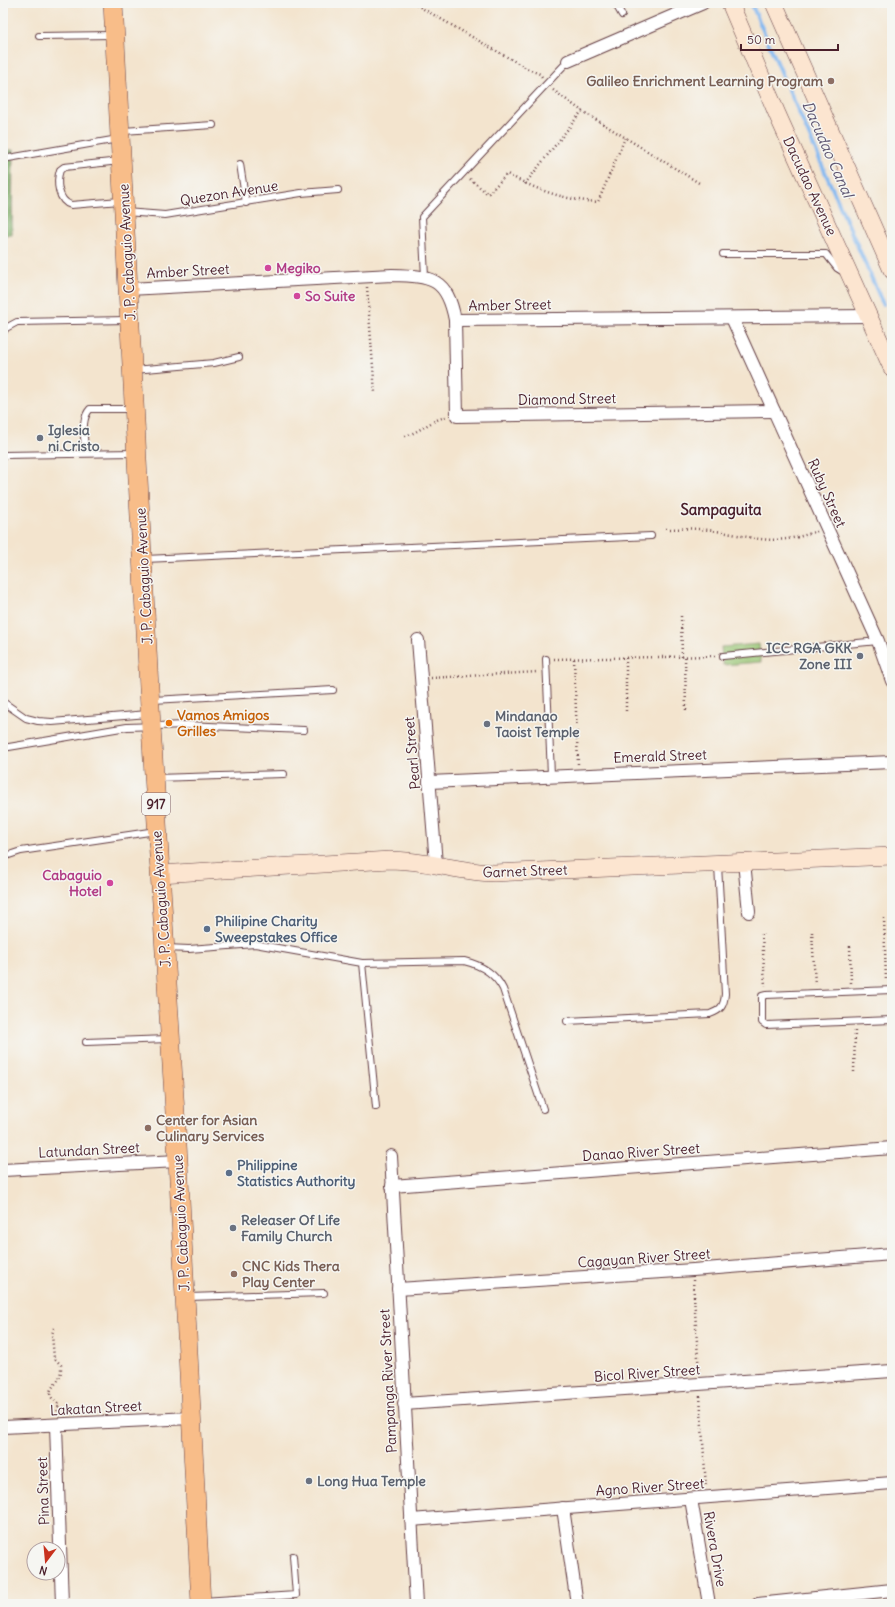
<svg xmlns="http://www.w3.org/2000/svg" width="895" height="1607" font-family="Delius,sans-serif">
	<rect width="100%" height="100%" fill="#f6f6f2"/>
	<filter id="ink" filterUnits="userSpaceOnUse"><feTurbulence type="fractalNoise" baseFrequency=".025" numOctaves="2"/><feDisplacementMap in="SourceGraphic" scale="8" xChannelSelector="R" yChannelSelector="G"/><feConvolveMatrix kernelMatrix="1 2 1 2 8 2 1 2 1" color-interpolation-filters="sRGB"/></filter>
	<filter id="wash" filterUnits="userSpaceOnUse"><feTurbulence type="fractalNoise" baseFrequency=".012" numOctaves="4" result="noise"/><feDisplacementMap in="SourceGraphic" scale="16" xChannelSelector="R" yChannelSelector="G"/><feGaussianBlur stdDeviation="0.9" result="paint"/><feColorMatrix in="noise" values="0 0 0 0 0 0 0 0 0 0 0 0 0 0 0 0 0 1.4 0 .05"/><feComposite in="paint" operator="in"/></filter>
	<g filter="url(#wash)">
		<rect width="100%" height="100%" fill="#f3e4ce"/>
		<polygon fill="#97c472" stroke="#70724e" points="759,644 761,662 723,665 721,647"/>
		<polygon fill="#79aa64" stroke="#626448" points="3,150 13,150 12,235 3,235"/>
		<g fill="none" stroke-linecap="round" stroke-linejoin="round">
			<g stroke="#81b7f0" stroke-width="4">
				<polyline points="751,3 883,304"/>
				<polyline points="890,322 892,326"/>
			</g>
		</g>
	</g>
	<g filter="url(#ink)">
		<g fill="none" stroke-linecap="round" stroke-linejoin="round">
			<defs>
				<g id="lane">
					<polyline points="615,3 622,15"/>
					<polyline points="39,36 113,35"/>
					<polyline points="123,131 213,125"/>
					<polyline points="3,159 118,139"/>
					<path d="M120 161 64 167 60 170C56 182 58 201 71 205L120 201"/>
					<polyline points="240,164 246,203"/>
					<polyline points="125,212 165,215 301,193 338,190"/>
					<polyline points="723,254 826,254 837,268 845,273"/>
					<polyline points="425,277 422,217 568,61"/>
					<polyline points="3,332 6,328 17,322 127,320"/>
					<polyline points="134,370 214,363 239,357"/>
					<path d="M85 453C85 439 80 420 90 409H132"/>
					<polyline points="3,455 135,453"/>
					<polyline points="145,559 651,536"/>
					<polyline points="723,656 878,641"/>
					<polyline points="546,659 551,775"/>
					<polyline points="153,700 333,690"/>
					<polyline points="3,702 26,718 38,721 52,722 148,714"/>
					<polyline points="3,748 127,727 186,725 304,730"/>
					<polyline points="156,778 284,774"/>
					<polyline points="3,857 21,851 156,831"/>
					<polyline points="166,948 189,949 255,944 362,963 376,1107"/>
					<path d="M362 963 464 961C481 965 495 973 503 989L543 1109"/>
					<polyline points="892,990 766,995 762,996 762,1022 766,1025 892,1020"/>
					<path d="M567 1021 710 1014C721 1010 724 1006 725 994L718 865"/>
					<polyline points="86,1042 168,1039"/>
					<polyline points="188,1297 324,1293"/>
					<polyline points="203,1601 296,1595 293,1556"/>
				</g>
				<g id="street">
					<polyline points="568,61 703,3"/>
					<path d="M129 289 392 275C432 276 447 278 455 320L457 416 774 411"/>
					<polyline points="732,318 878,641 892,681"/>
					<polyline points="455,320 870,316"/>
					<polyline points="418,640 436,864"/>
					<polyline points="429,782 892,762"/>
					<polyline points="744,862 749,912"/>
					<polyline points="391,1156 416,1604"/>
					<polyline points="3,1170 178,1161"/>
					<polyline points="392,1186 892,1148"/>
					<polyline points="398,1289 693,1270 892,1254"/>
					<polyline points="404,1404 892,1371"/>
					<polyline points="56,1425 62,1604"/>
					<polyline points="3,1427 191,1418"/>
					<polyline points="691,1499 709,1604"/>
					<polyline points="563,1508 577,1604"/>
					<polyline points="411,1520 892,1483"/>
					<polyline points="758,1604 892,1590"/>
				</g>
				<g id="secondary">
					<polyline points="730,3 778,116 892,368"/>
					<polyline points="774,3 892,270"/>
					<path d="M160 874 390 860C426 860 459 872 494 873L892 856"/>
				</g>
				<polyline id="primary" points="113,3 151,726 178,1161 201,1604"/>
			</defs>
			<use href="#lane" stroke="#633d43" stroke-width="8"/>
			<use href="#street" stroke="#633d43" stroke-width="14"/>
			<use href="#secondary" stroke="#633d43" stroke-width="18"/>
			<use href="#primary" stroke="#633d43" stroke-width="20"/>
			<g stroke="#633d43" stroke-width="2.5" stroke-dasharray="1 3" stroke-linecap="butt">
				<polyline points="413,3 528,69 540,74 542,77"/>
				<polyline points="553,90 582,111 699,183"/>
				<path d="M470 179 488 194 507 174C537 190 564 200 598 202L625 138"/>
				<polyline points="525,184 582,111"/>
				<polyline points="367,287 375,393"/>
				<path d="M405 436C420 432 431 420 446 417"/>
				<path d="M666 529C677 529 688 528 699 529 747 533 767 550 817 531"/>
				<polyline points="681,616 682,657"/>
				<polyline points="685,657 686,711"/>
				<polyline points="554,659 715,656"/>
				<polyline points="574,659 578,764"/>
				<polyline points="431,678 538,672"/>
				<polyline points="626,711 626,658"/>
				<polyline points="884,918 886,981"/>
				<polyline points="812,932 815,984"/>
				<polyline points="762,934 765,986"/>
				<polyline points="850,946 851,983"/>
				<polyline points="854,1072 855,1030"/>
				<polyline points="693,1280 699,1373"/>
				<path d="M54 1328 52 1334 54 1358 61 1365C61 1369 61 1375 59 1378 56 1385 46 1390 52 1398 54 1400 57 1402 59 1405L57 1412"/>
				<polyline points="700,1396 706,1487"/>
			</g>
			<use href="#lane" stroke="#fff" stroke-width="6"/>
			<use href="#street" stroke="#fff" stroke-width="12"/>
			<use href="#secondary" stroke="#fce5d0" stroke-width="17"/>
			<use href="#primary" stroke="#f8bd89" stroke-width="19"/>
		</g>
	</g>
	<g fill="#8d6e63" stroke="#f6f6f2" stroke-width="1.5">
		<circle cx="831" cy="81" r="4"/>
		<circle cx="148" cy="1128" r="4"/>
		<circle cx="234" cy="1274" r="4"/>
	</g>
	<g fill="#d1479c" stroke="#f6f6f2" stroke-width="1.5">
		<circle cx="268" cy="268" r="4"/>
		<circle cx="297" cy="296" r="4"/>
		<circle cx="110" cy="883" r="4"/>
	</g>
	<g fill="#6b7280" stroke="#f6f6f2" stroke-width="1.5">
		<circle cx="40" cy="438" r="4"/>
		<circle cx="860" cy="656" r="4"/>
		<circle cx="487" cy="724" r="4"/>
		<circle cx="233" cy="1228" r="4"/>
		<circle cx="309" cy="1481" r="4"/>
	</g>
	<circle fill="#e8710a" stroke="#f6f6f2" stroke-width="1.5" cx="169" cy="723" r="4"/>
	<g fill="#5c6f8a" stroke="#f6f6f2" stroke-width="1.5">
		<circle cx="207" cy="929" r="4"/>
		<circle cx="229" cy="1173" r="4"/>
	</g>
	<g text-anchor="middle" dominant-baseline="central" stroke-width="3" stroke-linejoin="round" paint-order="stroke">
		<rect fill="#f6f6f2" stroke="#7e6067" stroke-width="1" x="142" y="793" width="28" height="22" rx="3"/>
		<g font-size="13" font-weight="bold" fill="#4a1f2b">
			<text x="156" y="804">917</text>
		</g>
		<g font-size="14" font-weight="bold" fill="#785e54" stroke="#f6f6f2" text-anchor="start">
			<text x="823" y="81" text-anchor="end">Galileo Enrichment Learning Program</text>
			<text x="156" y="1120">Center for Asian<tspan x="156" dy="16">Culinary Services</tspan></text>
			<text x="242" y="1266">CNC Kids Thera<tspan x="242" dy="16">Play Center</tspan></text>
		</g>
		<g font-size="14" fill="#4a1f2b" stroke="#f6f6f2">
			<text transform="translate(810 186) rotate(65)">Dacudao Avenue</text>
			<text transform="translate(229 193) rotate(-9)">Quezon Avenue</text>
			<text transform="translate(127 252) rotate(-93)">J. P. Cabaguio Avenue</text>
			<text transform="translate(188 271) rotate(-3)">Amber Street</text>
			<text transform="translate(510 305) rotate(-1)">Amber Street</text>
			<text transform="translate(567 399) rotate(-1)">Diamond Street</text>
			<text transform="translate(827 493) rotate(66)">Ruby Street</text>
			<text transform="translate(144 576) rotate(-93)">J. P. Cabaguio Avenue</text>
			<text transform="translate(412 753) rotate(-95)">Pearl Street</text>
			<text transform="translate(660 756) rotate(-2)">Emerald Street</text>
			<text transform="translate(525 871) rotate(-2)">Garnet Street</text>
			<text transform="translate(161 899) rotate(-94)">J. P. Cabaguio Avenue</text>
			<text transform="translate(89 1150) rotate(-3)">Latundan Street</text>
			<text transform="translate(641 1152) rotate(-4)">Danao River Street</text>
			<text transform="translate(181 1223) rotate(-93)">J. P. Cabaguio Avenue</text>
			<text transform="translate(644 1258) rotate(-4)">Cagayan River Street</text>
			<text transform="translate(647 1373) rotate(-4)">Bicol River Street</text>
			<text transform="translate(388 1381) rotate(-93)">Pampanga River Street</text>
			<text transform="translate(96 1408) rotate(-3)">Lakatan Street</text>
			<text transform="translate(650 1487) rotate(-4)">Agno River Street</text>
			<text transform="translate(43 1491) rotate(-92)">Pina Street</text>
			<text transform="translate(715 1549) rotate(80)">Rivera Drive</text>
		</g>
		<g font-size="14" font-weight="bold" fill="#b23c85" stroke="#f6f6f2" text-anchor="start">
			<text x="276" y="268">Megiko</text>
			<text x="305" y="296">So Suite</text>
			<text x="102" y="875" text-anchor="end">Cabaguio<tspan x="102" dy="16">Hotel</tspan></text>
		</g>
		<g font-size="14" font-weight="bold" fill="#5b616d" stroke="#f6f6f2" text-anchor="start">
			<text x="48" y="430">Iglesia<tspan x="48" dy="16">ni Cristo</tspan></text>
			<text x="852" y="648" text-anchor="end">ICC RGA GKK<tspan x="852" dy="16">Zone III</tspan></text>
			<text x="495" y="716">Mindanao<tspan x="495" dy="16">Taoist Temple</tspan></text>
			<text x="241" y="1220">Releaser Of Life<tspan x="241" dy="16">Family Church</tspan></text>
			<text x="317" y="1481">Long Hua Temple</text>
		</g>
		<g font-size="14" font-weight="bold" fill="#c56008" stroke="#f6f6f2" text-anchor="start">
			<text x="177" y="715">Vamos Amigos<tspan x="177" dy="16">Grilles</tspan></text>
		</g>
		<g font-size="14" font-weight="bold" fill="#4e5e75" stroke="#f6f6f2" text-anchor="start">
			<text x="215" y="921">Philipine Charity<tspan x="215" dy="16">Sweepstakes Office</tspan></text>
			<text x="237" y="1165">Philippine<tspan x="237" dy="16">Statistics Authority</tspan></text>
		</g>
		<g font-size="15" font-style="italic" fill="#5d5470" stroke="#f6f6f2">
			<text transform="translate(828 149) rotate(66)">Dacudao Canal</text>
		</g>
		<g font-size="15" font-weight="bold" fill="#4a1f2b" stroke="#f6f6f2">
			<text x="721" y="509">Sampaguita</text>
		</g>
	</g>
	<rect width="895" height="1607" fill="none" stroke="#f6f6f2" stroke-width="16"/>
	<g transform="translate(46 1561) rotate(196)"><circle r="19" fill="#f6f6f2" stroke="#b1a0a2"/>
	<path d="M0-3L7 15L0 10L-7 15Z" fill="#c8321e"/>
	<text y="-6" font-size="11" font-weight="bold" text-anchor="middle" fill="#4a1f2b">N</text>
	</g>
	<path d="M741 44v6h97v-6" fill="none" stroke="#4a1f2b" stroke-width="2"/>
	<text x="747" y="44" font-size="12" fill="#4a1f2b" stroke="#f6f6f2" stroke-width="3" paint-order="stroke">50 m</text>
</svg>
